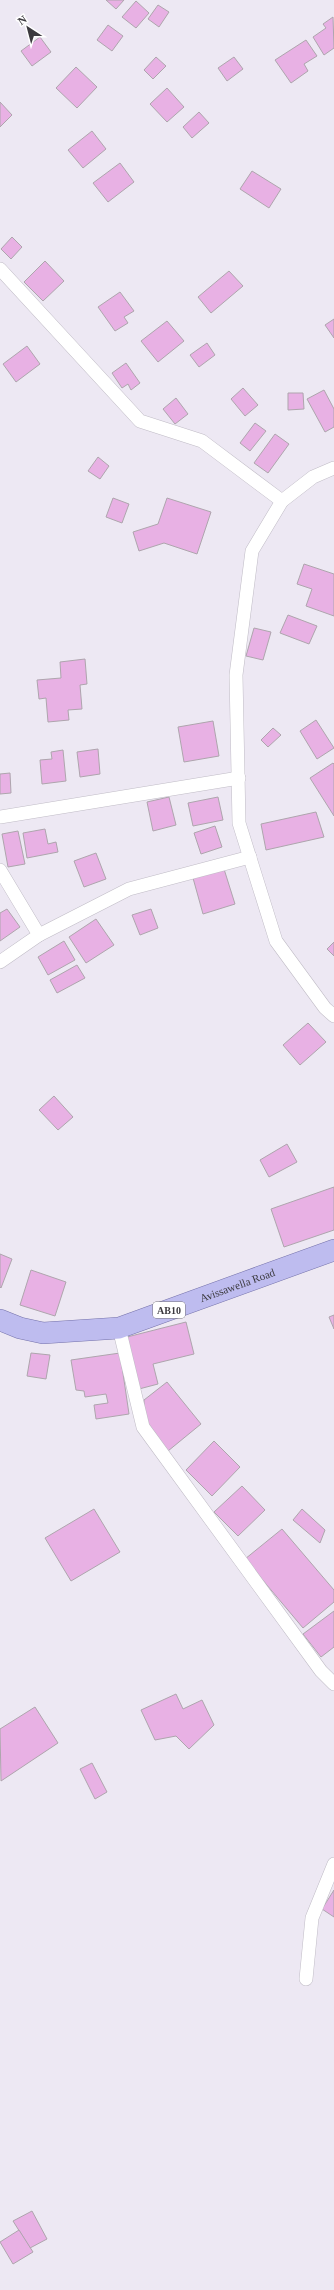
<svg xmlns="http://www.w3.org/2000/svg" width="334" height="2290" font-family="'Times New Roman',serif">
	<rect width="100%" height="100%" fill="#ede8f3"/>
	<g fill="#e8b1e4" stroke="#aea5ad">
		<polygon points="106,0 124,0 116,9"/>
		<polygon points="136,1 149,13 136,28 122,17"/>
		<polygon points="158,5 169,12 159,27 148,19"/>
		<polygon points="333,17 334,48 324,55 313,37 326,28 323,24"/>
		<polygon points="108,25 123,36 112,51 97,40"/>
		<polygon points="40,37 51,52 32,66 21,51"/>
		<polygon points="306,40 317,56 304,64 308,71 291,83 275,60"/>
		<polygon points="156,57 166,66 153,79 144,70"/>
		<polygon points="234,57 243,69 227,81 218,68"/>
		<polygon points="76,67 97,87 77,108 56,88"/>
		<polygon points="167,88 184,107 167,122 150,104"/>
		<polygon points="0,102 12,115 0,127"/>
		<polygon points="199,112 209,123 192,138 183,127"/>
		<polygon points="92,131 106,149 83,168 68,150"/>
		<polygon points="120,163 134,182 108,202 93,183"/>
		<polygon points="252,171 281,189 269,208 240,189"/>
		<polygon points="12,237 22,247 11,259 1,249"/>
		<polygon points="45,261 64,281 43,301 24,282"/>
		<polygon points="229,271 243,286 211,313 198,297"/>
		<polygon points="120,292 134,311 124,317 128,323 115,331 98,307"/>
		<polygon points="334,319 334,338 325,325"/>
		<polygon points="167,321 184,341 158,362 141,341"/>
		<polygon points="207,343 215,355 199,367 190,355"/>
		<polygon points="27,346 40,364 16,382 3,364"/>
		<polygon points="126,363 140,383 131,390 128,384 122,388 112,373"/>
		<polygon points="243,388 258,405 245,416 231,399"/>
		<polygon points="324,390 334,409 334,427 325,432 307,399"/>
		<polygon points="288,393 303,393 304,409 288,410"/>
		<polygon points="176,398 188,414 175,424 163,409"/>
		<polygon points="255,423 266,431 250,451 240,443"/>
		<polygon points="275,434 289,444 268,473 254,463"/>
		<polygon points="98,457 109,466 100,479 88,471"/>
		<polygon points="113,498 129,504 122,523 106,517"/>
		<polygon points="167,498 211,512 197,554 164,543 139,551 133,532 158,524"/>
		<polygon points="304,564 334,574 334,616 306,606 312,589 297,584"/>
		<polygon points="288,615 317,626 309,644 280,633"/>
		<polygon points="254,628 271,632 263,660 246,656"/>
		<polygon points="85,659 87,684 80,685 82,709 68,710 69,720 48,722 46,698 39,699 37,680 61,678 60,662"/>
		<polygon points="316,720 334,748 317,759 300,731"/>
		<polygon points="213,721 219,756 184,762 178,727"/>
		<polygon points="273,728 281,735 268,747 261,740"/>
		<polygon points="98,749 100,774 80,777 77,752"/>
		<polygon points="63,750 66,781 42,784 40,760 52,759 51,752"/>
		<polygon points="333,763 334,764 334,816 310,778"/>
		<polygon points="10,773 11,793 0,794 0,774"/>
		<polygon points="169,797 176,825 153,831 147,802"/>
		<polygon points="218,797 223,820 193,826 188,803"/>
		<polygon points="316,812 324,837 266,850 261,824"/>
		<polygon points="215,826 222,847 201,854 194,833"/>
		<polygon points="45,829 48,844 56,842 58,852 27,858 23,833"/>
		<polygon points="18,831 25,864 8,867 2,834"/>
		<polygon points="96,853 106,879 84,887 74,861"/>
		<polygon points="224,869 235,904 203,914 193,878"/>
		<polygon points="7,909 20,927 0,941 0,913"/>
		<polygon points="151,909 158,928 140,935 132,915"/>
		<polygon points="96,919 114,945 86,963 69,937"/>
		<polygon points="64,941 75,960 48,975 38,957"/>
		<polygon points="334,942 334,956 327,949"/>
		<polygon points="77,965 85,978 57,993 50,980"/>
		<polygon points="308,1023 326,1042 300,1065 283,1045"/>
		<polygon points="54,1096 73,1117 58,1130 39,1110"/>
		<polygon points="287,1144 297,1162 269,1177 260,1160"/>
		<polygon points="334,1187 334,1230 284,1247 271,1209"/>
		<polygon points="0,1254 12,1259 1,1288 0,1287"/>
		<polygon points="31,1270 66,1282 55,1316 20,1305"/>
		<polygon points="334,1315 334,1329 329,1317"/>
		<polygon points="186,1322 194,1354 153,1364 158,1384 139,1389 127,1337"/>
		<polygon points="31,1353 50,1355 46,1379 27,1376"/>
		<polygon points="120,1353 129,1414 96,1419 94,1405 108,1403 106,1394 85,1397 84,1391 76,1390 71,1360"/>
		<polygon points="167,1382 201,1424 168,1451 147,1425 144,1416 144,1400"/>
		<polygon points="214,1441 240,1467 212,1496 186,1470"/>
		<polygon points="242,1486 265,1510 238,1536 214,1512"/>
		<polygon points="94,1509 120,1552 71,1581 45,1538"/>
		<polygon points="302,1509 325,1530 320,1543 293,1520"/>
		<polygon points="282,1529 334,1590 334,1602 303,1628 245,1559"/>
		<polygon points="334,1611 334,1647 321,1657 303,1634"/>
		<polygon points="176,1694 183,1709 202,1700 214,1725 189,1749 176,1736 155,1740 141,1710"/>
		<polygon points="35,1707 58,1743 1,1781 0,1729"/>
		<polygon points="92,1763 107,1792 95,1799 80,1769"/>
		<polygon points="334,1890 334,1917 322,1909"/>
		<polygon points="32,2211 47,2239 30,2248 13,2221"/>
		<polygon points="19,2230 33,2252 13,2264 0,2242"/>
	</g>
	<g fill="none" stroke-linecap="round" stroke-linejoin="round">
		<defs>
			<g id="minor">
				<polyline points="0,269 140,421 202,441 282,501"/>
				<polyline points="334,468 313,477 282,501 252,551 236,675 239,823 276,941 325,1008 334,1016"/>
				<polyline points="0,817 239,778"/>
				<polyline points="0,870 39,935 0,962"/>
				<polyline points="39,935 129,889 250,857"/>
				<polyline points="119,1328 143,1427 321,1671 334,1684"/>
				<polyline points="306,1979 312,1918 334,1864"/>
			</g>
			<g id="primary">
				<path id="s1" d="M0 1320 20 1328 43 1333 119 1328 334 1250"/>
			</g>
		</defs>
		<use href="#minor" stroke="#c0bcc6" stroke-width="14"/>
		<use href="#primary" stroke="#7572aa" stroke-width="22"/>
		<use href="#minor" stroke="#fff" stroke-width="13"/>
		<use href="#primary" stroke="#bebcef" stroke-width="21"/>
	</g>
	<g text-anchor="middle" dominant-baseline="central" stroke-width="3" stroke-linejoin="round" paint-order="stroke">
		<rect fill="#fff" stroke="#767579" stroke-width="1" x="153" y="1302" width="32" height="16" rx="3"/>
		<g font-size="10" font-weight="bold" fill="#3c3a3f">
			<text x="169" y="1310">AB10</text>
		</g>
		<g font-size="11" fill="#3c3a3f" stroke="#fff">
			<text stroke="none"><textPath href="#s1" startOffset="247">Avissawella Road</textPath></text>
		</g>
	</g>
	<g transform="translate(28 28) rotate(324)" stroke="#ffffff" stroke-width="3" paint-order="stroke">
	<path d="M0-3L7 15L0 10L-7 15Z" fill="#3c3a3f"/>
	<text y="-6" font-size="11" font-weight="bold" text-anchor="middle" fill="#3c3a3f">N</text>
	</g>
</svg>
